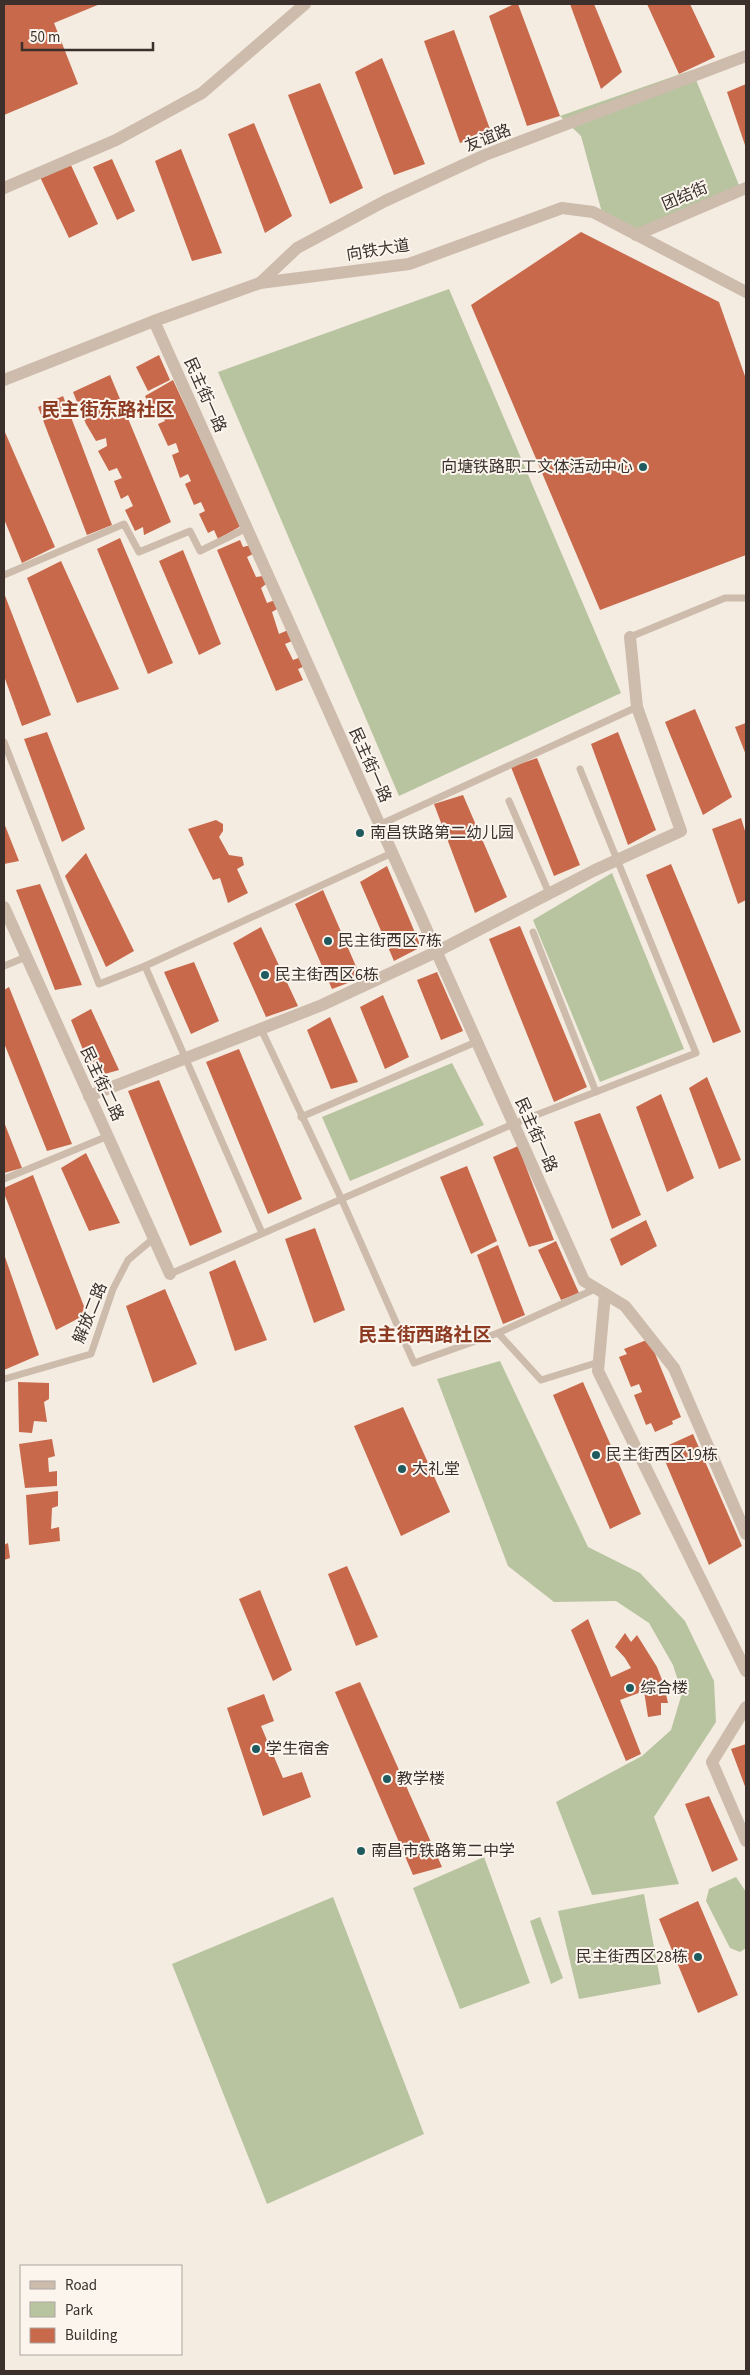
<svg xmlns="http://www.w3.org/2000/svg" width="750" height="2375" font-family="'Source Sans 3','Noto Sans SC',sans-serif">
	<rect width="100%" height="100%" fill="#f4ebe1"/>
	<g fill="#b8c4a0">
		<polygon points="692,70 741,190 631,232 604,220 581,136 560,116"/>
		<polygon points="449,289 621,693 399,796 218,372"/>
		<polygon points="612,873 684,1049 600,1082 533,920"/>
		<polygon points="452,1063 484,1125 350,1181 322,1117"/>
		<polygon points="500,1361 588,1547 640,1573 685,1621 714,1681 716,1722 654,1817 679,1884 592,1895 556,1802 642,1756 671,1730 682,1693 673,1665 649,1623 616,1601 554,1602 508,1566 437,1379"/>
		<polygon points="484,1857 530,1983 460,2009 413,1888"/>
		<polygon points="736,1877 746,1892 746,1948 740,1952 730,1948 706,1901 709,1889"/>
		<polygon points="644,1894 661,1984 579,1999 558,1911"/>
		<polygon points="333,1897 424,2134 267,2204 172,1964"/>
		<polygon points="540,1917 563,1978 551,1984 530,1921"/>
	</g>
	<g fill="#c8694b">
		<polygon points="4,4 100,4 54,23 78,84 4,115"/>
		<polygon points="514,4 518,4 560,116 527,126 489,16"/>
		<polygon points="570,4 594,4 622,72 601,89"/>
		<polygon points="647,4 690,4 715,57 679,74"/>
		<polygon points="454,30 491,132 460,143 424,41"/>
		<polygon points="382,58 425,164 394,175 355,72"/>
		<polygon points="320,83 363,188 330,204 288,95"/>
		<polygon points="746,84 746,148 727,92"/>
		<polygon points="254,123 292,216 265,233 228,134"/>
		<polygon points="181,149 222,253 192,261 155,161"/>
		<polygon points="112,159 135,211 117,220 93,167"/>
		<polygon points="70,163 98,224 69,238 40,177"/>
		<polygon points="581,232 719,302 746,379 746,555 600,610 471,305"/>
		<polygon points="159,355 170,380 148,391 136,367"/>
		<polygon points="110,375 171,522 144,535 143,527 135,531 125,510 133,506 128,495 121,499 114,481 122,478 117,468 109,471 98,451 107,446 106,438 96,441 86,424 73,392"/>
		<polygon points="173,380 241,526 218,539 214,530 208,533 199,514 205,511 201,502 194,505 185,484 191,481 188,474 180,478 172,455 179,452 176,443 168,446 158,424 165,421 161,412 154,416 145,396"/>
		<polygon points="63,396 112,525 87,535 38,407"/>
		<polygon points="4,430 55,547 22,563 4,519"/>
		<polygon points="120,538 173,663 148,674 97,549"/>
		<polygon points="240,540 243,547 251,545 255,553 247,557 256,577 263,576 266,584 261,588 267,603 275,600 277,609 272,612 279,634 288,630 292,641 285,644 293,660 301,657 305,666 298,669 303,680 276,691 217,550"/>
		<polygon points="183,550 221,644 199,655 159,561"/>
		<polygon points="61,561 119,689 77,703 27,578"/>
		<polygon points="4,593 51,715 22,726 4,676"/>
		<polygon points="695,709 732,797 703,815 665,722"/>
		<polygon points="746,723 746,755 735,727"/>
		<polygon points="47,732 85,829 62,842 24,739"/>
		<polygon points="618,732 656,830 628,845 591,744"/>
		<polygon points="537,758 580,865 554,876 511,767"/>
		<polygon points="463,795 507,897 475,913 434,804"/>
		<polygon points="741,818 746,834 746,900 738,904 712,829"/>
		<polygon points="216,820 223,824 223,831 219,837 229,855 242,857 244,865 237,869 248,893 228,903 220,878 213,880 188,829"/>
		<polygon points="4,823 19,861 4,864"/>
		<polygon points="86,853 134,951 106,967 65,876"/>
		<polygon points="671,864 741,1032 713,1043 646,875"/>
		<polygon points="387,866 421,947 394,961 360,882"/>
		<polygon points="40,884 82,985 55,990 16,890"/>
		<polygon points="323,890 361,978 332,989 295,904"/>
		<polygon points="520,926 587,1087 554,1102 489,939"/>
		<polygon points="261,927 298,1006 266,1017 233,943"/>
		<polygon points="194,962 219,1021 191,1034 164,972"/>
		<polygon points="437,972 463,1031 441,1040 417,980"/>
		<polygon points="9,987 72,1144 47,1151 4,1043 4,990"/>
		<polygon points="383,995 409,1057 385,1069 360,1007"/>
		<polygon points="91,1009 119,1070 94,1077 71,1020"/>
		<polygon points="330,1017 358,1082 331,1089 307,1030"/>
		<polygon points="239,1049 302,1199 268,1214 206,1062"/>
		<polygon points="707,1077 741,1160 719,1169 689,1088"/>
		<polygon points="159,1080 222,1232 190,1246 128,1091"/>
		<polygon points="661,1094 694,1178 667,1192 636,1107"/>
		<polygon points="600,1113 641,1215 612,1229 574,1122"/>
		<polygon points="4,1122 22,1168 4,1173"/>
		<polygon points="518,1146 554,1240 529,1247 493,1157"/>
		<polygon points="86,1153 120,1223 89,1231 61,1168"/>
		<polygon points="467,1166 497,1241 471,1254 440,1177"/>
		<polygon points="33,1175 87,1314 56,1330 4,1193 4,1188"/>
		<polygon points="646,1220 657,1246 621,1266 610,1239"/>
		<polygon points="315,1228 345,1310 314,1323 285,1239"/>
		<polygon points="556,1241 579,1293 561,1300 538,1250"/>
		<polygon points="498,1245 525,1315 503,1324 477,1255"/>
		<polygon points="4,1254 39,1355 4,1370"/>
		<polygon points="235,1260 267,1340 235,1351 209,1272"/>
		<polygon points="165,1289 197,1364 153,1383 126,1306"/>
		<polygon points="649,1339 681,1417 672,1421 673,1424 655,1432 651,1423 646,1425 634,1395 642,1392 639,1384 631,1387 619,1357 627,1354 624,1349"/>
		<polygon points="18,1382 49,1383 49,1399 44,1402 47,1422 34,1421 32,1433 19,1432"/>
		<polygon points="583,1382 641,1514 610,1529 553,1395"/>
		<polygon points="403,1407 450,1512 401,1536 354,1426"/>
		<polygon points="693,1434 742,1546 709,1565 660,1449"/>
		<polygon points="52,1439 55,1456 48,1458 49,1472 57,1471 57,1486 25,1488 19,1444"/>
		<polygon points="58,1491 58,1506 52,1508 51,1529 59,1527 60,1541 29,1545 26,1495"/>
		<polygon points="8,1543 10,1558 4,1560 4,1545"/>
		<polygon points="347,1566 378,1637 356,1646 328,1574"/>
		<polygon points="260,1590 292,1670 273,1681 239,1599"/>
		<polygon points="588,1619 611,1677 631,1668 625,1658 615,1647 625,1633 631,1642 637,1635 657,1667 664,1685 668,1703 661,1703 661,1715 648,1717 644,1691 620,1700 641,1754 626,1761 571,1630"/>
		<polygon points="360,1682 442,1867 413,1875 335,1692"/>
		<polygon points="264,1694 274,1721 261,1726 283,1778 302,1772 311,1797 263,1816 227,1708"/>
		<polygon points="746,1744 746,1789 731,1749"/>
		<polygon points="709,1796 738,1860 712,1872 685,1804"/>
		<polygon points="698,1901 738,1995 698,2013 659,1919"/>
	</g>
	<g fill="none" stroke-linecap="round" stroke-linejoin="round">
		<g stroke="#cdbbac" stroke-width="7">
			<polyline points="4,575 124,524 139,552 190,531 200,551 247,528"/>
			<polyline points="630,637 725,598 746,598"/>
			<polyline points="4,742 99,984 145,966"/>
			<polyline points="509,801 549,893"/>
			<polyline points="379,825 637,707"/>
			<polyline points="533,932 596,1092"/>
			<polyline points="4,966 26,957"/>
			<polyline points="261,1029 341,1198 414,1363 498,1333 595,1289"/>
			<polyline points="301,1117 476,1042"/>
			<polyline points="4,1179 108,1136"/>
			<polyline points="262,1233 145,966 392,853"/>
			<polyline points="170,1274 513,1124 696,1053 580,769"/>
			<polyline points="498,1333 541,1380 599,1362"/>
			<polyline points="4,1379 91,1354 113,1289 128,1260 154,1238"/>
		</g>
		<g stroke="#cdbbac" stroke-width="12">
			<polyline points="4,188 116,140 202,93 305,4"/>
			<polyline points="636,235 746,188"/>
			<polyline points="260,283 297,248 385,201 485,155 746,56"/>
			<polyline points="154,321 584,1281 625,1306 674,1368 746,1534"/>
			<polyline points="4,907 170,1274"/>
			<polyline points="89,1096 322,1005 436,952 595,870 681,831 637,707 630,637"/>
			<polyline points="605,1294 598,1371 746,1671"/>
			<polyline points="746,1707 712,1762 746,1841"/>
		</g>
		<polyline stroke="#cdbbac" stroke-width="12" points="4,380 154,321 260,283 409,264 562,208 593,212 746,292"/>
	</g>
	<g fill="#1f5a5e" stroke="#fbf5ee" stroke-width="2">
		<circle cx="643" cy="467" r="5"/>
		<circle cx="360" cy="833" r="5"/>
		<circle cx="328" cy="941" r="5"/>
		<circle cx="265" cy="975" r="5"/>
		<circle cx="596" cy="1455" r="5"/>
		<circle cx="402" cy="1469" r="5"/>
		<circle cx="630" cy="1688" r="5"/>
		<circle cx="256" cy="1749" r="5"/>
		<circle cx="387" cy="1779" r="5"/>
		<circle cx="361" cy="1851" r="5"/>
		<circle cx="698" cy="1957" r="5"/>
	</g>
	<g text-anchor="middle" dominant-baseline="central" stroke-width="4" stroke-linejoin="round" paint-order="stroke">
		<g font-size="16" fill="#3b302b" stroke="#fbf5ee">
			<text transform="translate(488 138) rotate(-22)">友谊路</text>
			<text transform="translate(685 196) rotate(-23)">团结街</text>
			<text transform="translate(378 250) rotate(-9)">向铁大道</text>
			<text transform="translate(205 395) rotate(66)">民主街一路</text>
			<text transform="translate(370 765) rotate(66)">民主街一路</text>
			<text transform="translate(102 1084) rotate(65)">民主街二路</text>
			<text transform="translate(536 1135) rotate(66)">民主街一路</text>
			<text transform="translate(90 1313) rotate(-68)">解放二路</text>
		</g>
		<g font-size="16" fill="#3b302b" stroke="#fbf5ee" text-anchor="start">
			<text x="633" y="467" text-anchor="end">向塘铁路职工文体活动中心</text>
			<text x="370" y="833">南昌铁路第二幼儿园</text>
			<text x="338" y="941">民主街西区7栋</text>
			<text x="275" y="975">民主街西区6栋</text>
			<text x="606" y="1455">民主街西区19栋</text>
			<text x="412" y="1469">大礼堂</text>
			<text x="640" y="1688">综合楼</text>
			<text x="266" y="1749">学生宿舍</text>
			<text x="397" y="1779">教学楼</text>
			<text x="371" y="1851">南昌市铁路第二中学</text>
			<text x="688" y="1957" text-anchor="end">民主街西区28栋</text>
		</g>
		<g font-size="19" font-weight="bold" fill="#8c3b22" stroke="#fbf5ee">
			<text x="108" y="410">民主街东路社区</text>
			<text x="425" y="1335">民主街西路社区</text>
		</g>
	</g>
	<rect width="750" height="2375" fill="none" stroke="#3b302b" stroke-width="10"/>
	<rect x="20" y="2265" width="162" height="90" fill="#fbf5ee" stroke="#aea6a0"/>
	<rect x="30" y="2281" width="25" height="8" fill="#cdbbac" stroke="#aea6a0"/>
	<text x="65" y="2290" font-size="15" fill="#3b302b">Road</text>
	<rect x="30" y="2302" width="25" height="15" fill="#b8c4a0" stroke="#aea6a0"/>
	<text x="65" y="2315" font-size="15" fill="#3b302b">Park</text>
	<rect x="30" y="2328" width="25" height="15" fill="#c8694b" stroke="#aea6a0"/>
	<text x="65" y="2340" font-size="15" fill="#3b302b">Building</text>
	<path d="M22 42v8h131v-8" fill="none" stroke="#3b302b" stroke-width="2.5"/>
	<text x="30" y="42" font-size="15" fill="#3b302b" stroke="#fbf5ee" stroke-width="4" paint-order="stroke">50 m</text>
</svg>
